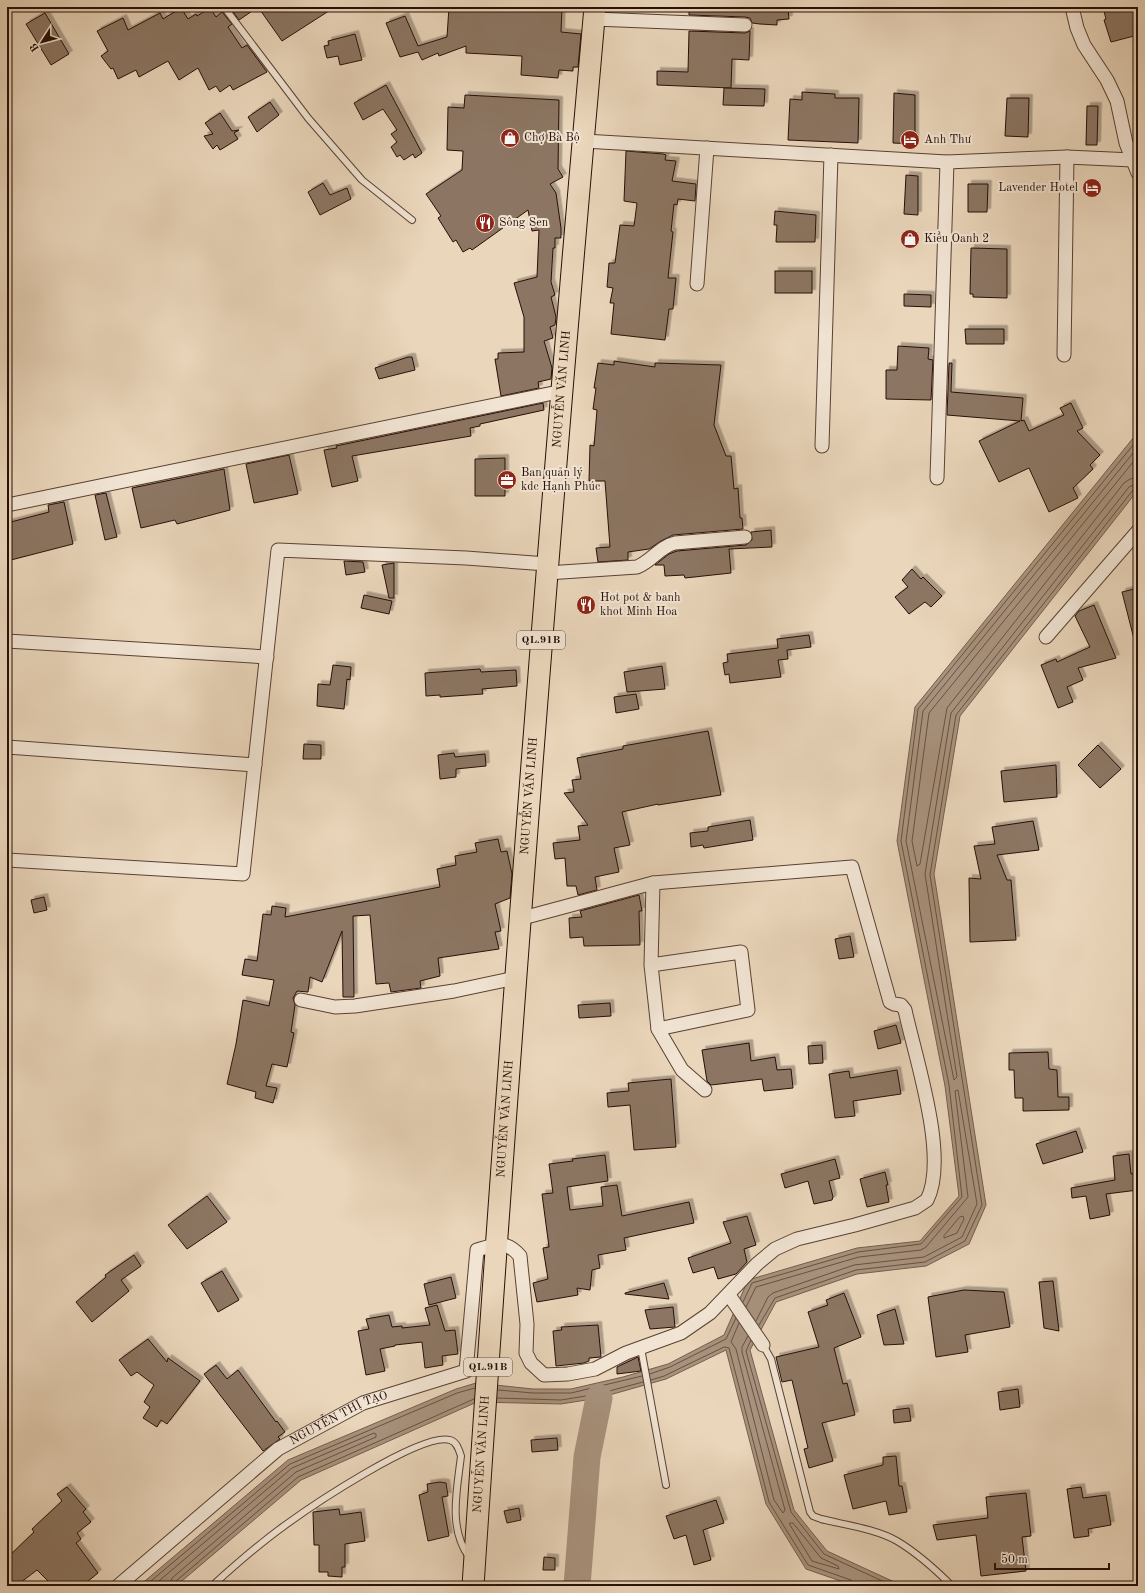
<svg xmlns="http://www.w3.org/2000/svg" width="1145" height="1593" font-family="'Old Standard TT',serif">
	<defs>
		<filter id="shadow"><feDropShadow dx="3.5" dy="-3.5" stdDeviation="0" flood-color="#0004"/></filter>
	</defs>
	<rect width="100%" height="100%" fill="#ead6bb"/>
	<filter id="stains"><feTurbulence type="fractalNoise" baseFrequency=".005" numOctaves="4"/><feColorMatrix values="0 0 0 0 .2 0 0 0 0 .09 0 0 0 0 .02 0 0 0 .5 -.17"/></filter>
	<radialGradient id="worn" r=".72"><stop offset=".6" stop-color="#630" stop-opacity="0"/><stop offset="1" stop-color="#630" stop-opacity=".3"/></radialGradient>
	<polygon fill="#a8927d" stroke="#745e4d" points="1138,432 1138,490 960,716 934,874 986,1205 969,1244 926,1266 857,1274 776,1302 750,1350 794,1510 827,1551 903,1586 855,1586 806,1569 766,1504 726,1350 666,1379 599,1398 561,1404 477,1402 301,1480 176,1586 139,1586 288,1460 456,1389 476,1383 533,1389 571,1389 623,1377 668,1364 724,1335 748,1280 857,1248 920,1241 959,1196 945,1086 897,841 915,707"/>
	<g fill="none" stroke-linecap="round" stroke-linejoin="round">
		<g stroke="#685042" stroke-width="1">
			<polyline points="1138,447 923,711 906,841 954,1080 957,1077 925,874 951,713 1129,487 1138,483"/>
			<polyline points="1138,456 929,713 912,841 917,866 920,864 947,708 1124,483 1130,479 1138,477"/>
			<polygon points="960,1217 963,1216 964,1219 957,1233 944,1238 944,1236"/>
			<polyline points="743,1302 752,1283 858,1252 921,1244 962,1197 949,1085 901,841 918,709 1138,439"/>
			<polyline points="746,1307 756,1287 859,1257 921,1250 926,1247 968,1197 955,1091 958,1090 977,1204 962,1237 924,1257 854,1265 773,1293 768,1297 756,1321"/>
			<polyline points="739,1323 731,1342 736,1349 774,1500 783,1513 785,1510 742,1352 742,1347 748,1336"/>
			<polyline points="759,1325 775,1298 856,1270 925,1262 965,1241 982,1205 930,875 956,715 1133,490 1138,488"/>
			<polyline points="751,1340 746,1351 791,1512 824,1554 893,1586"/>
			<polyline points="650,1374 670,1367 726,1339 736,1318"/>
			<polyline points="651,1380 664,1376 724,1347 729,1348 769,1502 808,1565 851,1580 854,1586"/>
			<polyline points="498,1390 533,1393 571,1393 642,1376"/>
			<polyline points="497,1398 561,1400 598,1394 643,1382"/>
			<polygon points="790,1523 793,1523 821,1558 838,1566 839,1569 812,1561 790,1525"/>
			<polyline points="145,1586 290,1464 457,1393 475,1388"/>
			<polyline points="153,1586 292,1468 374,1433 376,1434 376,1437 296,1472 172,1578 169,1586"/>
			<polyline points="174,1586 176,1581 298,1477 474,1399"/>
		</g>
		<polyline stroke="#a8927d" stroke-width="27" points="577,1586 587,1457 599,1398"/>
	</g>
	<g fill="#8c7664" stroke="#270f06" filter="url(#shadow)">
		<polygon points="230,7 335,7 282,41 258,7 239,20"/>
		<polygon points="449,7 562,7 561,32 581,34 578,67 573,67 573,71 559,70 558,78 521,75 522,56 466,53 466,46 439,56 438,53 422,60 418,52 400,57 386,23 405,16 418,46 447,37"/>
		<polygon points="689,7 788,9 789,19 777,20 777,25 760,24 752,23 750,18 745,17 689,15"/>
		<polygon points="1103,7 1134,7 1138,22 1138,35 1111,42 1104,20 1106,19"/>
		<polygon points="181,8 188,19 196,14 197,16 210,8 216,17 222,12 232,24 228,27 242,48 247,45 267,72 233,90 230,85 220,92 216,86 209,90 198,68 179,80 168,61 139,77 136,70 118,79 113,68 111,69 101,56 108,51 97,31 123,18 128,30 160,13 163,19"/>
		<polygon points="45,13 69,54 51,65 26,24"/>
		<polygon points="689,31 745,33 750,31 749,60 732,59 731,88 657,85 657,71 688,72"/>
		<polygon points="355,34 362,60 340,65 338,56 327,58 324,46 329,45 328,41"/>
		<polygon points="386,85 422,153 415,158 413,154 404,160 400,155 397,157 391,147 397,142 391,134 397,130 383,109 363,120 354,103"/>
		<polygon points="724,88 765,89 764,106 723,105"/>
		<polygon points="802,92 835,94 835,98 859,98 858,143 788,140 790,99 802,100"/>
		<polygon points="894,93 915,95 915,144 893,143"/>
		<polygon points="465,95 559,100 558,169 563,177 550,184 556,193 561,228 561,238 555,238 555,248 553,248 551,282 555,295 551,297 556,317 555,325 550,327 553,338 544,341 552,368 551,379 538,382 539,388 501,396 495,359 498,359 498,353 524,352 524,317 514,283 537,277 539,230 532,231 528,210 472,250 470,248 463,252 456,240 453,242 438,218 441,216 426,194 462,170 463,151 447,150 448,107 464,108"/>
		<polygon points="1007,98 1029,98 1028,137 1005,136"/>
		<polygon points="270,102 279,115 257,132 248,117"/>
		<polygon points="1087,106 1098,106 1097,145 1086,145"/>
		<polygon points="220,113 232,131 239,130 234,133 238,139 220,150 217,145 213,149 204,136 213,134 205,123"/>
		<polygon points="626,151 663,154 666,155 665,160 676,161 672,181 696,184 695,201 678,199 677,205 674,204 671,231 673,232 668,278 676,278 673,309 669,309 665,340 611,334 614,303 610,303 613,288 607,287 609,263 615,263 620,225 634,226 637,203 624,201"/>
		<polygon points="906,175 918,176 918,215 904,214"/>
		<polygon points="323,183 330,195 347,188 351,199 320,215 308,192"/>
		<polygon points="968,184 988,184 987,212 968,212"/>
		<polygon points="775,211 816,215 815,242 776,242 777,225 774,225"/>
		<polygon points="971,248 1007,249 1007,298 973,297 973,294 970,294"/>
		<rect x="775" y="271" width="37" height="22"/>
		<polygon points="904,294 931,295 931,307 904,306"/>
		<polygon points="965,329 1004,329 1004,344 966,344"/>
		<polygon points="898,346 929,348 928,359 933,360 931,400 886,399 886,370 897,370"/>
		<polygon points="408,357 412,357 415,370 379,379 375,368"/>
		<polygon points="614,361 655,367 655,363 721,365 714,425 726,456 731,456 734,489 738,488 740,518 742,518 743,529 673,535 661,541 649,549 628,552 628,560 598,562 596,548 610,547 605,481 589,481 590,445 594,446 597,410 593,409 596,388 594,388 598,363 614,365"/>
		<polygon points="949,363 952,363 951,392 1023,398 1021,421 1024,420 1029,431 1064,415 1060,408 1071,403 1083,428 1077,431 1100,455 1090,465 1093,469 1073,488 1078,498 1049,512 1029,468 999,482 979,441 1020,421 947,415"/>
		<polygon points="543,403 544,410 480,424 480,426 470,428 471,436 352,456 358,481 332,487 324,450 337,448 336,446"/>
		<polygon points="289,455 298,494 254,503 246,464"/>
		<polygon points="505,458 505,496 475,496 475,459"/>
		<polygon points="224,469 230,510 177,524 175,520 141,528 132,488"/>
		<polygon points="106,493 117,537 105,540 95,495"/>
		<polygon points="64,502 73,544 7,561 7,523 49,512 48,505"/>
		<polygon points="771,530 772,547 729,549 731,573 685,578 684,575 665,576 664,565 655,565 669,554 677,551 746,545 752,540 751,532"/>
		<polygon points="344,561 363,562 365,572 346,575"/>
		<polygon points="394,563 394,598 389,598 382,565"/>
		<polygon points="912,569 921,579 923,577 942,596 931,607 925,602 909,614 895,597 908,587 902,580"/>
		<polygon points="1138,588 1138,639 1134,639 1122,592"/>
		<polygon points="364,595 392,601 389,614 361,608"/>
		<polygon points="1094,605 1116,658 1078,668 1083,680 1067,687 1073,702 1058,708 1041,665 1056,659 1057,662 1090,647 1075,616 1079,611"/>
		<polygon points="809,635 811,647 787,650 788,659 778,660 781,677 730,683 729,674 725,675 723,663 728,662 727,654 778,648 777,639"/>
		<polygon points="333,665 351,667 350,680 347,679 344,709 317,706 318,684 330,685"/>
		<polygon points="662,666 665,689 627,692 624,672"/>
		<polygon points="480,669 481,672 516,670 517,686 482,689 483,694 440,697 440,695 426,696 425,673"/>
		<polygon points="636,694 639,709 616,713 614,697"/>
		<polygon points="708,731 721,795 658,805 658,804 622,812 630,845 614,848 619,872 595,877 597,890 578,895 576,886 567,886 565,858 555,859 553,843 580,840 578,826 588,825 564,793 574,792 572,780 581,779 577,758 623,749 623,746"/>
		<polygon points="304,744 321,745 321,759 303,759"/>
		<polygon points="1098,745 1121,769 1100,788 1078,765"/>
		<polygon points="454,753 455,757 485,754 486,766 456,769 456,777 440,779 438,755"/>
		<polygon points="1056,765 1057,797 1004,802 1001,771"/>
		<polygon points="750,820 753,840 704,848 703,845 691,847 690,833 708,831 708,827"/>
		<polygon points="1033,821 1039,850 997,855 1007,880 1011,880 1016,940 970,942 969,878 981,879 974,846 995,844 992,827"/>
		<polygon points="498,839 501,852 507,851 512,874 510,898 495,904 501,931 495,932 499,949 438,958 440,976 420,981 421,988 391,992 389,983 376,984 370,915 353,916 354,997 343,997 342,931 322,982 310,977 308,992 297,991 293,998 295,1005 291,1032 294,1033 287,1067 272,1064 266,1086 277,1088 273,1103 255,1098 256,1092 227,1084 236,1044 243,1000 269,1006 274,980 242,975 245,959 257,961 263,914 271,915 272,906 286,908 285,917 440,887 437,869 456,865 455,856 477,852 475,843"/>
		<polygon points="639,895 642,911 639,911 640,945 584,946 583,937 570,938 569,918 582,917 580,911"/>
		<polygon points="44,897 47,910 34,913 31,900"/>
		<polygon points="850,936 854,957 839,959 835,939"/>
		<polygon points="610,1003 611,1016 579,1018 578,1005"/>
		<polygon points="896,1025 901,1043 878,1049 874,1031"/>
		<polygon points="749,1043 751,1061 775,1057 777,1070 791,1069 793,1088 764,1091 762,1079 711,1085 707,1081 702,1050"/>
		<polygon points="822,1045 823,1063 809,1064 808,1046"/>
		<polygon points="1048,1052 1049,1069 1057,1070 1058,1097 1069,1097 1069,1110 1023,1111 1023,1098 1015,1098 1014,1070 1009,1070 1009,1053"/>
		<polygon points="897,1070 901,1094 853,1101 855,1116 835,1118 829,1074 849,1071 850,1078"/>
		<polygon points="671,1079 676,1147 634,1150 630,1105 608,1107 607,1093 629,1091 628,1083"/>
		<polygon points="1076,1131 1083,1152 1043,1164 1036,1144"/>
		<polygon points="1129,1154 1131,1174 1138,1173 1138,1190 1106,1194 1110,1215 1090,1219 1086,1196 1072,1198 1071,1188 1115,1180 1113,1156"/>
		<polygon points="605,1155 608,1181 567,1187 570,1210 603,1206 601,1187 617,1185 622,1216 689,1202 694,1223 624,1238 626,1250 598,1255 600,1268 592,1270 590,1290 577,1288 578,1295 537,1302 533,1283 548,1279 543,1248 549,1247 542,1194 553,1193 549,1164 573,1161 572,1159"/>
		<polygon points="835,1159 840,1178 829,1181 833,1197 832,1200 814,1204 808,1181 785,1188 781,1174"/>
		<polygon points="885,1172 888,1185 886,1185 889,1202 867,1207 860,1179"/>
		<polygon points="207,1196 227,1222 187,1249 168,1225"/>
		<polygon points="747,1216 756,1245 744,1249 747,1262 736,1274 718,1279 714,1267 693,1273 688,1258 731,1243 723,1222"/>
		<polygon points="134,1255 141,1266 121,1280 129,1291 92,1322 76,1302 106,1277 105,1275"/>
		<polygon points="222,1271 239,1300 218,1312 201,1283"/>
		<polygon points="451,1277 456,1298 429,1305 424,1284"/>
		<polygon points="1053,1281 1059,1331 1044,1328 1039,1282"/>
		<polygon points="664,1283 669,1299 625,1294 625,1293"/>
		<polygon points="964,1290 1004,1292 1010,1327 965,1335 968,1352 936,1357 928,1297"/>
		<polygon points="844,1293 861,1337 834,1348 843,1384 847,1383 855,1415 822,1423 833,1461 809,1468 804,1449 808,1448 792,1380 782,1382 776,1357 819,1347 808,1312 828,1305 826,1300"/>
		<polygon points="437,1305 445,1331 455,1330 458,1354 442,1356 443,1365 425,1368 422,1342 395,1345 395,1346 380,1349 385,1371 366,1375 358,1331 369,1329 366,1319 389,1315 392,1327 402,1326 402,1328 430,1325 425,1308"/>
		<polygon points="673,1307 675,1327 650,1329 645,1310"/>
		<polygon points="895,1309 904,1344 884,1345 877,1315"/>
		<polygon points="598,1325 601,1357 589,1358 589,1361 584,1363 556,1366 553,1331 562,1330 561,1327"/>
		<polygon points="148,1339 167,1362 168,1358 200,1381 167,1424 161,1420 157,1427 143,1418 150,1407 144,1402 154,1385 137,1372 131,1376 119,1360"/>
		<polygon points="638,1357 641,1371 617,1374 617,1367"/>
		<polygon points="216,1365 227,1379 238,1370 276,1422 277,1421 285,1432 278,1437 280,1439 263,1451 204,1374"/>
		<polygon points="1018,1389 1020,1407 1000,1410 998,1392"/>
		<polygon points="909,1408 911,1421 894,1423 893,1410"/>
		<polygon points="557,1438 558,1450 532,1452 531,1440"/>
		<polygon points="896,1456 899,1486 902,1486 907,1512 889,1515 886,1501 853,1509 844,1475 883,1465 883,1457"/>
		<polygon points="440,1482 446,1483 448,1496 442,1497 449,1536 428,1541 419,1495 428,1492 427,1484"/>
		<polygon points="67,1487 86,1509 83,1512 91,1522 77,1533 81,1539 76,1543 98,1573 82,1586 53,1586 37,1570 16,1586 7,1586 7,1558 34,1532 32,1529 62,1501 57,1494"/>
		<polygon points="1081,1487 1083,1498 1106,1495 1111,1525 1088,1529 1089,1536 1074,1538 1067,1489"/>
		<polygon points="1026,1493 1031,1536 1022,1537 1026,1571 981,1576 976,1535 937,1540 933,1525 988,1518 986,1497"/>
		<polygon points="716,1500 724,1523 703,1530 711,1560 694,1565 686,1535 674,1539 666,1516"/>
		<polygon points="519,1508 521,1520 507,1523 504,1511"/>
		<polygon points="339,1509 340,1515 361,1512 365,1541 345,1544 345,1567 342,1567 342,1577 328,1576 328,1572 319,1572 319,1545 314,1545 313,1512"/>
		<polygon points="544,1557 555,1558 555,1570 543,1570"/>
	</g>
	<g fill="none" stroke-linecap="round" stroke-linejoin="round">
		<defs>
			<g id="service">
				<polyline points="224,7 308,118 362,180 412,220"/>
				<path d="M763 1345 771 1359 810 1512 813 1516 821 1519C845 1525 876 1529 897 1541 917 1553 936 1570 952 1586"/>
				<polyline points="641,1348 666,1485"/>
				<path d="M212 1586C235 1565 259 1544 284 1526 310 1507 421 1432 450 1440 457 1442 459 1450 461 1456 457 1490 448 1528 469 1557"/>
			</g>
			<g id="minor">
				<polyline points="1072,7 1077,28 1084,45 1107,80 1117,101 1126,143 1138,173"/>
				<polyline points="594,19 745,25"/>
				<polyline points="584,141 947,162 1067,157 1133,160"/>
				<polyline points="697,284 707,148"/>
				<polyline points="1064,355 1067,157"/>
				<polyline points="822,446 831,155"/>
				<polyline points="937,478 947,162"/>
				<polyline points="7,505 563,391"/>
				<path d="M547 573 637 567C652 561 659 547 675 543L745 537"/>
				<polyline points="1046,637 1138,531"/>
				<polyline points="7,641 267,657"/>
				<polyline points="7,747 255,765"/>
				<polyline points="7,860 243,874 278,550 466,558 547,564"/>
				<polyline points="519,919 653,883 651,965 741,952 748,1010 658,1029 651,965"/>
				<polyline points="301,1000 335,1007 355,1006 454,991 515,978"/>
				<polyline points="658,1029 682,1070 705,1090"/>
				<polyline points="729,1295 763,1345"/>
				<path id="s1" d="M118 1586 278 1449 363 1403 466 1371 477 1250C495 1245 506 1239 520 1256L527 1324 526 1353 531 1363 544 1375 568 1374 595 1369 626 1353 681 1333 710 1313 757 1264 775 1249 797 1239 855 1225 915 1208 927 1200C949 1157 915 1057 905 1010L901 1005 894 1004 890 1002 852 867 653 883"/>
			</g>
			<g id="trunk">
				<path id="s2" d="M473 1586C508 1059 548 533 595 7"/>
			</g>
		</defs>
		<use href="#service" stroke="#584133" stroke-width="8"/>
		<use href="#minor" stroke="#584133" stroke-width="15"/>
		<use href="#trunk" stroke="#270f06" stroke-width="23"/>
		<use href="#service" stroke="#f1e4d3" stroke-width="6"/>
		<use href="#minor" stroke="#f1e4d3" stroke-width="13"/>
		<use href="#trunk" stroke="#ead6bb" stroke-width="21"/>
	</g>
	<defs>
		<symbol id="shop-disc" viewBox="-11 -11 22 22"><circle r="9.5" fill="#8f2418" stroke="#f1e4d3"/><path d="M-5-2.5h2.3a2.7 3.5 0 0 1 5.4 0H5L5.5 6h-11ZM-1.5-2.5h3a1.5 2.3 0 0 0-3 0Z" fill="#fff"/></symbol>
		<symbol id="hotel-disc" viewBox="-11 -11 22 22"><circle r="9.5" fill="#8f2418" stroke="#f1e4d3"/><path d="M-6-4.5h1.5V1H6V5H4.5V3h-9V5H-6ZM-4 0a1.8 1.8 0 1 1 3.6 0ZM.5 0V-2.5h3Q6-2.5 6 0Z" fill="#fff"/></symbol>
		<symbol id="restaurant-disc" viewBox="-11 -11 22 22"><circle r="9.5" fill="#8f2418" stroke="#f1e4d3"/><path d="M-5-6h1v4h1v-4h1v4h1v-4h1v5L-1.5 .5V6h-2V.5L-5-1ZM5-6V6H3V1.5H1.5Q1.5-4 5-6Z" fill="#fff"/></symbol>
		<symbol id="office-disc" viewBox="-11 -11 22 22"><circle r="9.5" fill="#8f2418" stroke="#f1e4d3"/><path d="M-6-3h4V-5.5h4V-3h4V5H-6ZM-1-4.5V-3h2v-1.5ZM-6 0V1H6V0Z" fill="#fff"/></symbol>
	</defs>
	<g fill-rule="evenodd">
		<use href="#shop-disc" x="499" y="127" width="22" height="22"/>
		<use href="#hotel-disc" x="899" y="129" width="22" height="22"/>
		<use href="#hotel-disc" x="1081" y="177" width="22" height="22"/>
		<use href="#restaurant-disc" x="474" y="212" width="22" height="22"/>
		<use href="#shop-disc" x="899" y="228" width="22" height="22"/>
		<use href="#office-disc" x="496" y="469" width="22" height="22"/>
		<use href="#restaurant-disc" x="575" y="594" width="22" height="22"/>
	</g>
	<g text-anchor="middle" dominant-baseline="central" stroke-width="4" stroke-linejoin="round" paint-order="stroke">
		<g fill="#f1e4d3" stroke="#644f44" stroke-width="1">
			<rect x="517" y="631" width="48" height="18" rx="3"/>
			<rect x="464" y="1358" width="48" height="18" rx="3"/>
		</g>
		<g font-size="11" font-weight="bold" fill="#270f06">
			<text x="541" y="640">QL.91B</text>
			<text x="488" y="1367">QL.91B</text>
		</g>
		<g font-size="12" fill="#270f06" stroke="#f1e4d3" text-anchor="start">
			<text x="524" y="138">Chợ Bà Bộ</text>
			<text x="924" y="140">Anh Thư</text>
			<text x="1078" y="188" text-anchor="end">Lavender Hotel</text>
			<text x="499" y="223">Sông Sen</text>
			<text x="924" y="239">Kiều Oanh 2</text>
			<text x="521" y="473">Ban quản lý<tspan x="521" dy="14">kdc Hạnh Phúc</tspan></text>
			<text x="600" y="598">Hot pot &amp; banh<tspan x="600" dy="14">khot Minh Hoa</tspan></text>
		</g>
		<g font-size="12" fill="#270f06" stroke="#f1e4d3">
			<text stroke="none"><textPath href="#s2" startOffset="1200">NGUYỄN VĂN LINH</textPath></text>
			<text stroke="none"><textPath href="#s2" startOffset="792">NGUYỄN VĂN LINH</textPath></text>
			<text stroke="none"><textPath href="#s2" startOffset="468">NGUYỄN VĂN LINH</textPath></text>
			<text stroke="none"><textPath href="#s1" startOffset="279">NGUYỄN THỊ TẠO</textPath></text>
			<text stroke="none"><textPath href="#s2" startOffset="132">NGUYỄN VĂN LINH</textPath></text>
		</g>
	</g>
	<rect width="1145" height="1593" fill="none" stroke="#ead6bb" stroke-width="24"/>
	<rect x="8" y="8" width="1129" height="1577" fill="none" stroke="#270f06" stroke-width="2"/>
	<rect x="12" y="12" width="1121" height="1569" fill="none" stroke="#270f06"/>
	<g transform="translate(42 42) rotate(234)" stroke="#f1e4d3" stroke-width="3" paint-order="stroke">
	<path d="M0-3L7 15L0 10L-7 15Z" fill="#270f06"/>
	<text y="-6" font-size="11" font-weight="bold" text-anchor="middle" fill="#270f06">B</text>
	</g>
	<path d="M995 1563v6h114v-6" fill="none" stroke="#270f06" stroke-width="2"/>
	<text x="1001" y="1563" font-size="12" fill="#270f06" stroke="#f1e4d3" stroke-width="3" paint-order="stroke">50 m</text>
	<rect width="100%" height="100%" filter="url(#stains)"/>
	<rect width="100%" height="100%" fill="url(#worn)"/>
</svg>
